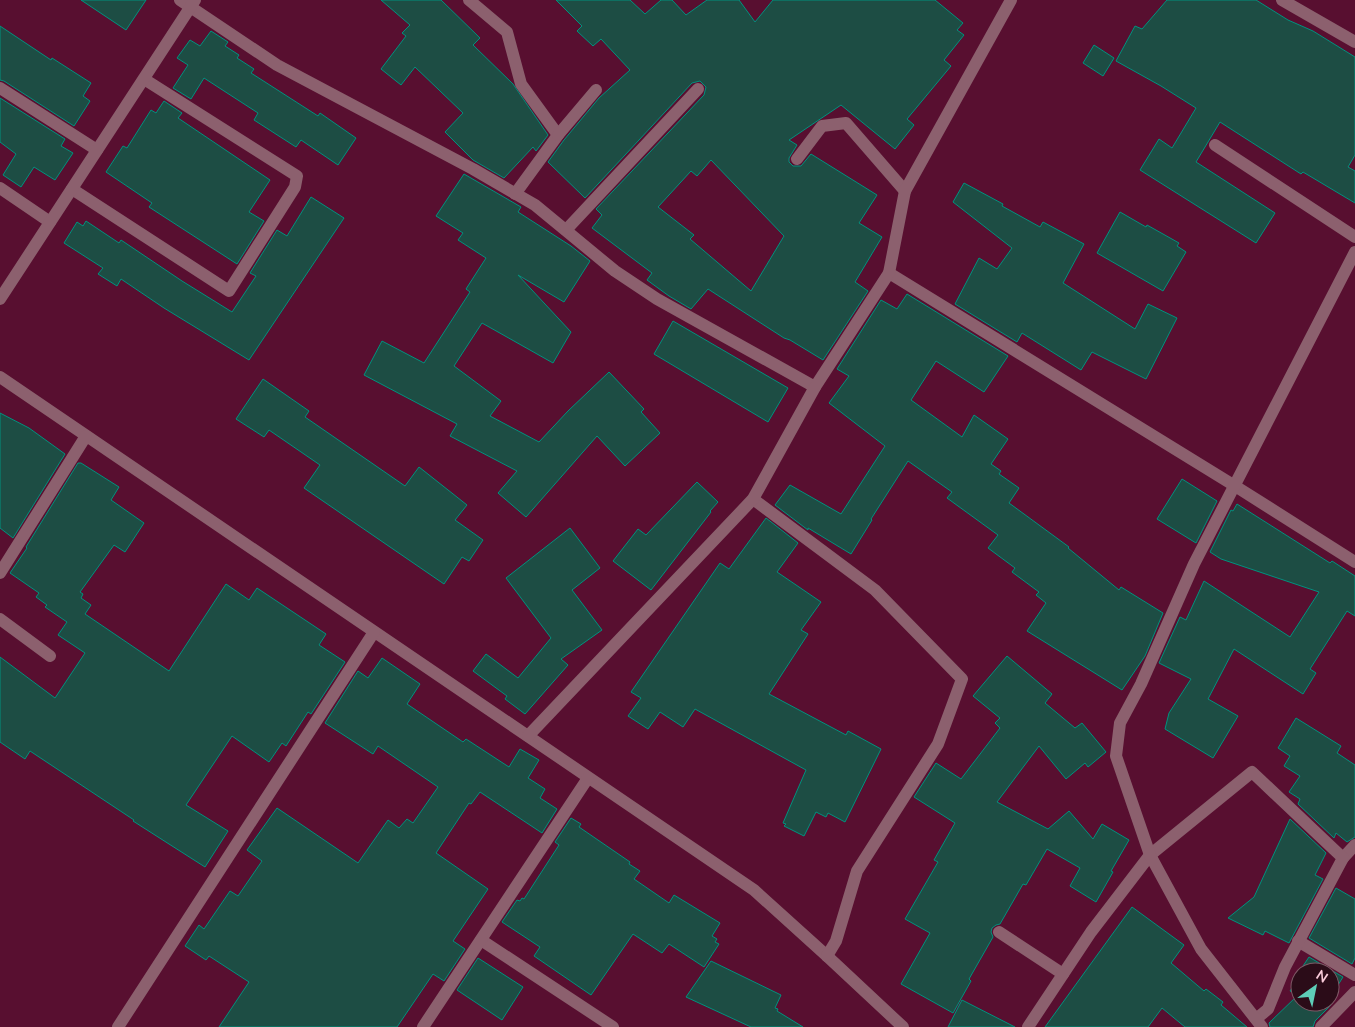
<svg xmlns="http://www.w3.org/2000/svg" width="1355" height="1027" font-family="Mulish,sans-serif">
	<rect width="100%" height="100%" fill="#580f30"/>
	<g fill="#1d4d44" stroke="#00927e" fill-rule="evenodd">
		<polygon points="81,0 146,0 126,30"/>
		<polygon points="381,0 441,0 480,38 473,45 513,84 548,135 536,151 533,147 504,178 473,160 445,132 463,113 415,67 401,85 381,69 406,36 402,33 410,25"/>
		<path d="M556 0H630L645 14 661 0H672L686 15 707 0H739L755 22 773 0H935L963 23 957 30 964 35 944 60 951 66 907 119 914 125 895 149 841 105 789 140 797 145 789 158V162L793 166H801L811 154 877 195 859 223 882 237 855 282 868 291 823 360 790 340 784 338 708 289 691 309 669 296 647 280 652 273 592 228 602 215 596 209 704 95 706 87 700 81 692 83 585 198 548 162 564 140 599 98 630 70 601 39 593 46 577 31 582 26ZM711 160 784 236 751 291 690 239 694 235 658 207 691 171 697 176Z"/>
		<polygon points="1167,0 1256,0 1288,20 1313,31 1355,57 1355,155 1348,167 1355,171 1355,203 1303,172 1301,174 1220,122 1196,162 1275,213 1256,243 1140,170 1159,139 1172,148 1196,108 1161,86 1116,61 1135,26 1142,29"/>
		<polygon points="0,26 51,60 52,58 91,83 83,96 90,101 74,126 4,81 0,80"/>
		<polygon points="211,31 228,42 225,46 239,55 237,58 254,69 251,73 318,116 320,113 356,138 338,165 301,140 296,147 254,120 258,113 204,78 191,99 173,88 188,65 177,58 190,40 200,46"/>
		<polygon points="1094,45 1114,58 1103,76 1083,63"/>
		<polygon points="0,98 65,139 61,146 73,153 55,180 34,167 21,187 3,175 16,154 0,142"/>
		<polygon points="164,101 182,113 178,118 270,180 249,212 264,221 237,264 149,207 152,203 149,201 106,172 123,146 127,148 151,110 156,113"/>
		<polygon points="464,174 521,207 518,212 571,246 590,261 564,302 518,275 571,332 553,363 482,323 454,366 501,401 490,416 539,442 568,411 609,372 644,409 641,412 660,433 625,466 597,436 526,517 498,493 517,471 450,436 457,424 364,375 382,341 424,363 470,292 466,289 486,258 458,240 463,233 436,216"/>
		<polygon points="964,183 1003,204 1002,206 1040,227 1043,222 1084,244 1063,283 1135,329 1148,304 1177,318 1146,379 1092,352 1081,370 1022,333 1017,342 955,304 979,258 997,269 1012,248 953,202"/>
		<polygon points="311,197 344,218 249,360 164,308 121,279 117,286 98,274 103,268 64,243 77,222 83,226 86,221 119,243 121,240 182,281 232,312 256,276 250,273 277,230 287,236"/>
		<polygon points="1120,212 1146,227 1147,225 1179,243 1177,246 1186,252 1163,291 1097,253"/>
		<polygon points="907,294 1008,356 984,392 936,361 911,400 962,437 974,415 1008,439 991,464 1001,471 999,474 1019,488 1009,503 1069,547 1068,548 1119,590 1121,587 1163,613 1145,656 1122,690 1027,631 1046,603 1036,595 1039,592 1012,572 1015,568 988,548 998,535 947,498 952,492 908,461 871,519 872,520 851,554 808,528 808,530 775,505 790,485 841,514 885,446 829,403 849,376 837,369 881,300 897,309"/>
		<polygon points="673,321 788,388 768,422 654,354"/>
		<polygon points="263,379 309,411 305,417 405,486 419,467 467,505 455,520 483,540 469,561 462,557 444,584 304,488 320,465 269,430 264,437 236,419"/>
		<polygon points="0,413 29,428 65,454 13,538 0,528"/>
		<polygon points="78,463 81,463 119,487 111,500 144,523 125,552 114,545 80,592 83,594 81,598 91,605 85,614 169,671 226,584 249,600 257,588 326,634 319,645 345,662 311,714 308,712 286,746 282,743 269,762 232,736 186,805 228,831 205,867 133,821 134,820 30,751 25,759 0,742 0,657 55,698 85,653 58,635 67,622 45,607 47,605 36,597 39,593 10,573 27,548 26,547"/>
		<polygon points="1182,479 1217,501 1196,543 1157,519"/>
		<polygon points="697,482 718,502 710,511 711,512 651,590 613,561 638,529 646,535"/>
		<polygon points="1237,504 1330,563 1332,561 1355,576 1355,616 1347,611 1310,669 1316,673 1303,694 1234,649 1208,699 1238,716 1213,758 1165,729 1169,713 1191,679 1159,663 1180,617 1186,620 1204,581 1290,637 1319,592 1221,559 1210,552 1231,510 1233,511"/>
		<polygon points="766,518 798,543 777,572 821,602 801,630 808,634 769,694 846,735 848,731 881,749 845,822 828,813 826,817 816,812 804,836 784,826 786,824 783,823 806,770 695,709 683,727 660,712 648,729 628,716 641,698 631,692 720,563 729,569"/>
		<polygon points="570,528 600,568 572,590 602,630 561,659 568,665 525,714 505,699 507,696 473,671 486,654 518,678 551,638 506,578"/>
		<polygon points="1007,656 1052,694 1045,703 1075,728 1082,723 1106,752 1088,767 1085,763 1066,779 1039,746 997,802 1048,829 1069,811 1093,839 1102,824 1129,840 1111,871 1113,872 1096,902 1070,886 1080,868 1047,849 1026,885 1023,884 1000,924 996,925 992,928 991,932 993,937 969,979 971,981 953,1013 901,984 930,933 905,919 938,862 934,860 955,823 914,797 936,763 961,779 1000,728 995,723 1000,718 973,696"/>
		<polygon points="382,658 420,684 407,704 463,742 466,739 509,767 520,749 539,760 528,778 545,789 540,798 557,809 542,833 480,792 471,804 469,803 436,853 488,889 453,941 465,949 444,981 433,974 397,1027 219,1027 249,982 209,956 206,960 185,946 199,925 204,929 230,891 238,896 262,861 247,850 277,808 358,863 388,820 399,828 407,819 413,823 438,787 378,746 373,754 325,723 358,671 368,678"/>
		<polygon points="1296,718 1341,746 1337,753 1355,765 1355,837 1347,842 1336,833 1334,838 1298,804 1300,799 1289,792 1300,776 1284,766 1290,756 1278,748"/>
		<polygon points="571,818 581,824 579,827 630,862 629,864 640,871 634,879 669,903 674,895 720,923 712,936 717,939 715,942 719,944 704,967 669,944 662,953 633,934 591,995 534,956 540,947 502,922 517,900 520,901 522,898 524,899 559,845 555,842"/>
		<polygon points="1290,819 1326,853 1315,875 1323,879 1289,943 1265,931 1263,935 1228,918 1254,897"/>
		<polygon points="1336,888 1355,899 1355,958 1352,964 1309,938"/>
		<polygon points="1132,907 1184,945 1171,963 1204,991 1206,989 1223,1002 1221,1005 1247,1027 1185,1027 1162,1008 1148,1027 1045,1027"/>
		<polygon points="1309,957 1343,977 1330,998 1330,972 1299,972"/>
		<polygon points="478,958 523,987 502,1020 457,990"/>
		<polygon points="711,961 781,995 775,1008 778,1009 777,1011 803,1027 751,1027 686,997"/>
		<polygon points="1300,976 1300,1002 1327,1002 1331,1005 1315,1021 1313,1027 1270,1027 1269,1023 1298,995 1290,991"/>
		<polygon points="962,1000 1015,1027 948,1027"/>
	</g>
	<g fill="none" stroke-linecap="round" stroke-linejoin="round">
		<g stroke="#8c606e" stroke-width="12">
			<polyline points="180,0 277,65 473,169 535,205 615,271 657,299 815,387"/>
			<polyline points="469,0 507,32 521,84 558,135 515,194"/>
			<polyline points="1282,0 1355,42"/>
			<polyline points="0,88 97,150"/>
			<polyline points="558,135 596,90"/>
			<polyline points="1215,145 1355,237"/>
			<polyline points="797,159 822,126 846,123 905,191"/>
			<polyline points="0,188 50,222"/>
			<polyline points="72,189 229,291 295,187 297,176 144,79"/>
			<polyline points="566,230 698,89"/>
			<polyline points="889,273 1235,486 1355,562"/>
			<polyline points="0,299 195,0"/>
			<polyline points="0,377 754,890 827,956 903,1027"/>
			<polyline points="753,499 875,590 962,679 938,744 857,871 836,941 827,956"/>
			<polyline points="0,573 86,436"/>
			<polyline points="0,619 50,656"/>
			<polyline points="528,736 753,499 815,387 889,273 905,191 1011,0"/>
			<polyline points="1343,858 1355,845"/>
			<polyline points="999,932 1063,974"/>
			<polyline points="481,940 613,1027"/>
			<polyline points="1298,941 1355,975"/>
			<polyline points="118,1027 374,632"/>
			<polyline points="423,1027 588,778"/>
			<polyline points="1028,1027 1091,932 1150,855 1252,772 1343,858 1285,967 1268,1009 1256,1019"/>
			<polyline points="1262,1027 1201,949 1150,855 1116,756 1120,723 1141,684 1194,564 1355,252"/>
			<polyline points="1321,1027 1355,992"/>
		</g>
	</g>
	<g transform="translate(1315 987) rotate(33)"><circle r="24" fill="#2b0c18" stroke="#7e5966"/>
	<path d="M0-4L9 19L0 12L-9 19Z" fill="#5eceb8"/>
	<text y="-8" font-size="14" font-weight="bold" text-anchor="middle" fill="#faccda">N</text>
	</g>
</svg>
